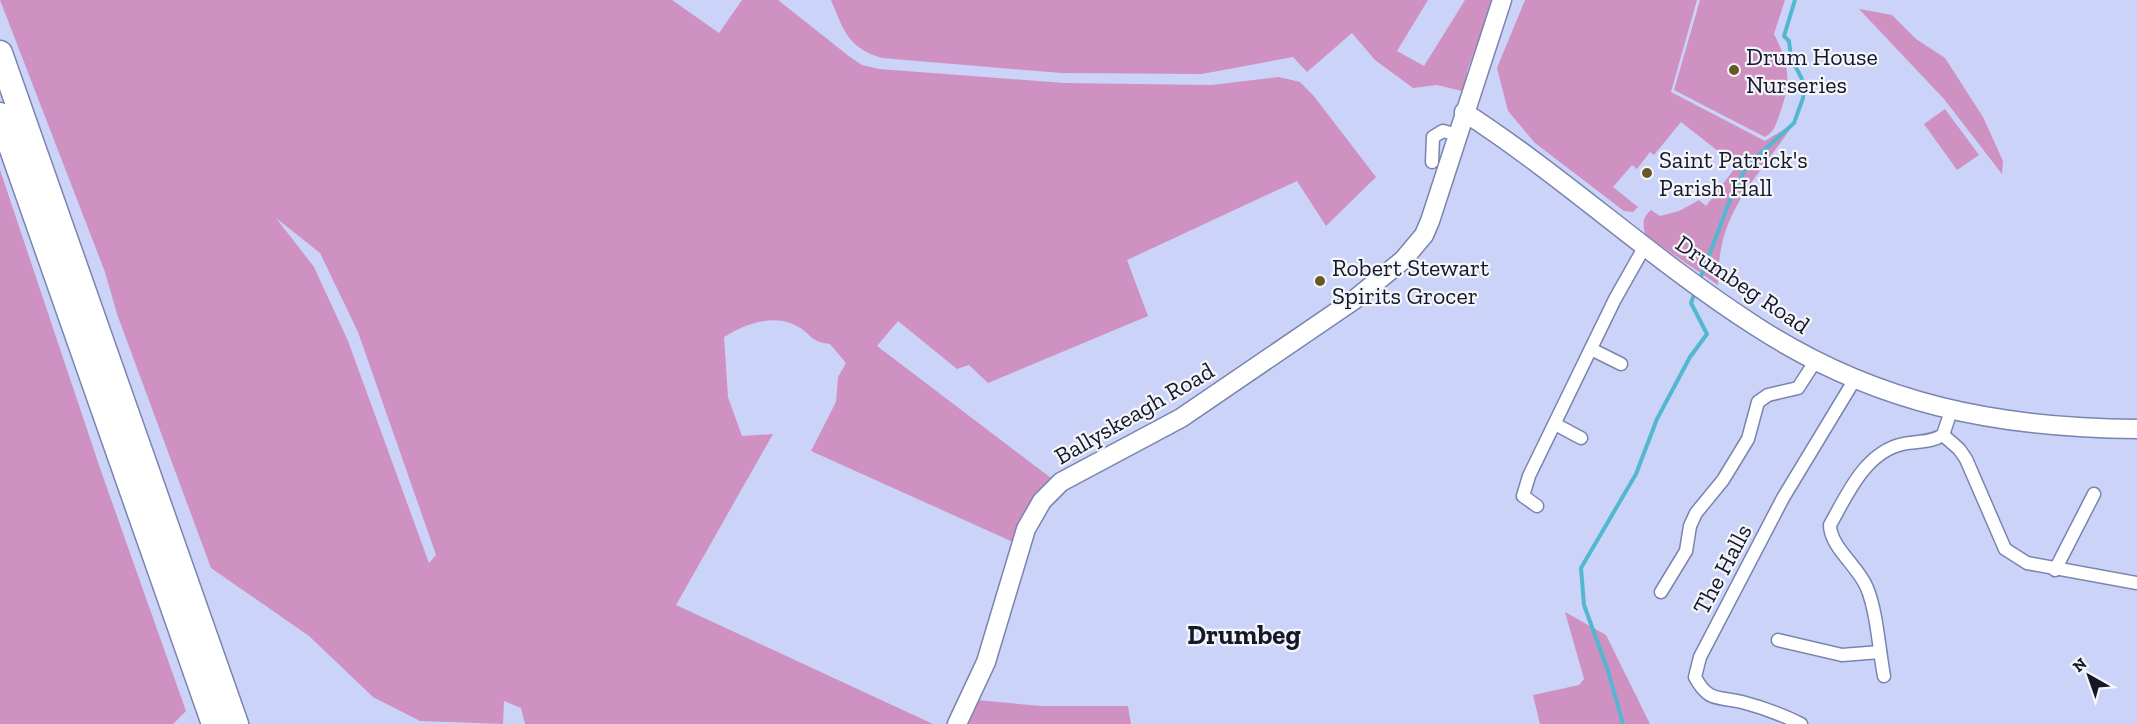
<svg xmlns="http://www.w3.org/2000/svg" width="2137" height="724" font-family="'Zilla Slab',serif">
	<rect width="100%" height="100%" fill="#cbd4f8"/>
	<g fill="#cf90c2" fill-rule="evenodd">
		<path d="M0 0H672L719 33 742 0H778L850 57 862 65 879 69 1064 83 1212 85 1279 77 1300 82 1313 95 1376 177 1326 226 1297 181 1127 260 1148 316 988 383 969 365 957 369 898 321 877 346 1051 478 1025 514 1013 542 811 451 836 402 838 377 846 363 830 344C808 341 813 335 797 326 773 313 745 324 724 337L728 397 742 436 773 434 676 605 933 724H525L521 708 504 701 503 724 420 721 373 697 309 636 211 568 117 314 105 272ZM276 218 320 253 358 332 436 555 429 563 348 341 314 267Z"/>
		<path d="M831 0H1428L1397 51 1424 66 1465 0H1499L1488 15 1467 71 1466 92 1437 85 1413 88 1375 60 1352 33 1307 72 1293 57 1202 74 1061 73 882 58C848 48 844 31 831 0Z"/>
		<path d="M1525 0H1697L1671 92 1765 141 1794 123C1757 181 1717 209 1718 285L1645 235C1643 223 1642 218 1651 210L1660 216 1679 211 1699 200 1706 206 1742 159 1732 162 1681 122 1654 155 1650 152 1637 169 1632 165 1613 187 1638 207 1633 212 1624 211 1535 143 1508 111 1497 68Z"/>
		<path d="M1700 0H1785L1774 34C1790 65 1791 82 1780 113 1776 124 1775 131 1765 137L1674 90Z"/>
		<polygon points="1859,9 1892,15 1916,39 1945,58 1983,117 2003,161 2002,174 1944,99"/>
		<polygon points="1945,109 1979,155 1957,170 1924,124"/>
		<polygon points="0,170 102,474 186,711 173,724 0,724"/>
		<polygon points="1565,612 1606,635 1650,724 1540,724 1533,695 1579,685 1584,679"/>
		<polygon points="977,700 1041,706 1128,706 1131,724 965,724"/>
	</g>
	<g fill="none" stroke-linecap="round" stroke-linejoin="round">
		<g stroke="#53b8cf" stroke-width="4">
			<polyline points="1699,282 1728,205 1746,167 1794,123 1803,98 1804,83 1791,58 1789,41 1784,36 1795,0"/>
			<polyline points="1623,724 1608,671 1584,605 1581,568 1636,474 1657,419 1690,357 1707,334 1691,303 1695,292"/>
		</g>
		<defs>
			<g id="street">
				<polyline points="1432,162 1433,137 1443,131 1458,135"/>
				<polyline points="1591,349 1621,364"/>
				<polyline points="1555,424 1581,438"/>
				<polyline points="1943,435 1959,449 1966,459 2005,549 2027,563 2137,583"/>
				<polyline points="1537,506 1523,496 1529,476 1615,299 1645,246"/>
				<polyline points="2055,570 2094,494"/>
				<polyline points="1661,592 1686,551 1690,526 1696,513 1723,480 1748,439 1758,402 1768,395 1798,388 1816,360"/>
				<polyline points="1778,640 1842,655 1880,652"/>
				<path d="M1884 676C1879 650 1877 612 1867 588 1859 567 1830 547 1830 525 1847 495 1865 452 1903 444 1917 441 1930 443 1943 435L1951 411"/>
				<path d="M1801 724C1783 715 1761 707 1742 702 1718 696 1709 703 1695 677L1700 657 1783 498 1855 379"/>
			</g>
			<g id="secondary">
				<path d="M1464 112C1566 178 1655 262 1757 327 1876 404 1997 428 2137 429"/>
				<polyline points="957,724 986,662 1026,529 1042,501 1061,482 1181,418 1354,300 1403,260 1424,235 1430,221 1502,0"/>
			</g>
			<g id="highway">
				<polyline points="0,53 236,724"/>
				<polyline points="0,115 214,724"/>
			</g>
		</defs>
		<use href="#street" stroke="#7a84ae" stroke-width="15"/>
		<use href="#secondary" stroke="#7a84ae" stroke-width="21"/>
		<use href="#highway" stroke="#7a84ae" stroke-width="27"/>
		<use href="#street" stroke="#fff" stroke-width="12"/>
		<use href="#secondary" stroke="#fff" stroke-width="18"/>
		<use href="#highway" stroke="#fff" stroke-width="24"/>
	</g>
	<g fill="#675926" stroke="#f5f6fb" stroke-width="2">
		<circle cx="1734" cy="70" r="6"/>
		<circle cx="1647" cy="173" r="6"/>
		<circle cx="1320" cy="281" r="6"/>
	</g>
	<g text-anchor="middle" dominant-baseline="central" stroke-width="4.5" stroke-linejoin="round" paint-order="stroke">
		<g font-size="24" fill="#151828" stroke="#f5f6fb" text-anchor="start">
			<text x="1746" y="56">Drum House<tspan x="1746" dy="28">Nurseries</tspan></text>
			<text x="1659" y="159">Saint Patrick's<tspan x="1659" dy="28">Parish Hall</tspan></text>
			<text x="1332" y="267">Robert Stewart<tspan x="1332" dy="28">Spirits Grocer</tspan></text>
		</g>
		<g font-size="24" fill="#151828" stroke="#f5f6fb">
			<text transform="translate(1743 284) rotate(34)">Drumbeg Road</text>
			<text transform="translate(1134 413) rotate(-30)">Ballyskeagh Road</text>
			<text transform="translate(1722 569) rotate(-62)">The Halls</text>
		</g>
		<g font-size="27" font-weight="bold" fill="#151828" stroke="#f5f6fb">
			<text x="1244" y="635">Drumbeg</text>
		</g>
	</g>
	<g transform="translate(2089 676) rotate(320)" stroke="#f5f6fb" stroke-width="4.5" paint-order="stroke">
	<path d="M0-4.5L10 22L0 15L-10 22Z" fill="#151828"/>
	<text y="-9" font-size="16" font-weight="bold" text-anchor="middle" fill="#151828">N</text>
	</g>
</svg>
